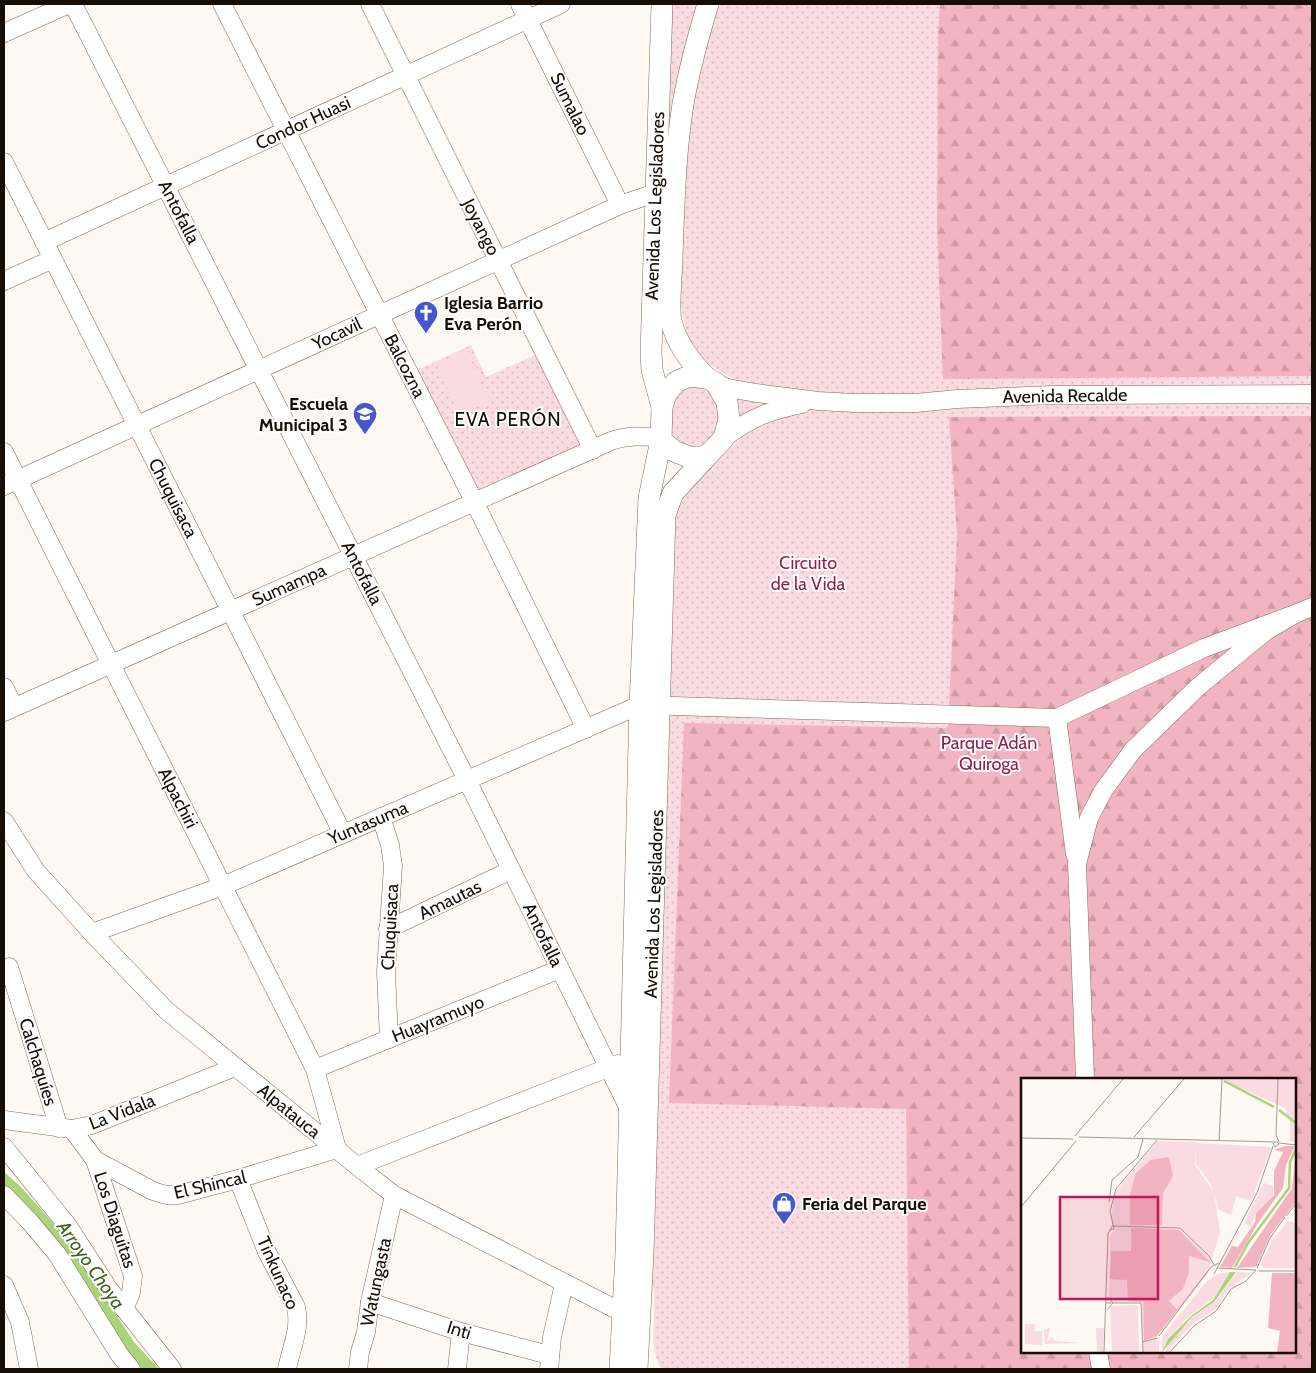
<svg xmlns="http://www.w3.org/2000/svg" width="1316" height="1373" font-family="Cabin,sans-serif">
	<defs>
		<pattern id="grass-dots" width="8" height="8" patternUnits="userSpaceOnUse" patternTransform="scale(1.25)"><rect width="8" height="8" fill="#fadbe1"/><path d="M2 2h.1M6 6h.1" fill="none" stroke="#d6bbbf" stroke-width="1.8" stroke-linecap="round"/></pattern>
		<pattern id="forest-firs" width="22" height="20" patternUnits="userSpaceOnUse" patternTransform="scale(1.25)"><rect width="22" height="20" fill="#f3b4c1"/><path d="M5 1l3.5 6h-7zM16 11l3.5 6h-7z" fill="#d09aa4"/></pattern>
	</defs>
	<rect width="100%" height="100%" fill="#fef8f2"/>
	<g fill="url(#grass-dots)" fill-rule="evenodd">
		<polygon points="669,4 699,4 669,177"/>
		<path d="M716 4H1312V1369H662C648 1352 656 1316 654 1295 653 1289 651 1282 650 1276L673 524 684 496 709 467 739 440 737 381 705 362 688 339 680 302 682 195 689 125 700 59ZM1022 1079H1295V1352H1022Z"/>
		<polygon points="471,345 486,377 540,353 582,443 580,448 483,490 479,490 473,484 415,371"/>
		<polygon points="693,383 709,390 718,405 719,424 710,442 697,448 682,444 671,432 670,405 675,394"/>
	</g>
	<g fill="url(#forest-firs)" fill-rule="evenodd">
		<polygon points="940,4 1312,4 1312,376 943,379 937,227 938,34"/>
		<path d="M1312 416V1369H909L906 1109 669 1103 684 723 948 728 957 534 949 417ZM1022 1079H1295V1352H1022Z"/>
	</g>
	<polygon fill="#fadbe1" points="466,350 490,401 460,415 436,364"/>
	<polygon fill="#abd37a" points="4,1172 20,1186 64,1235 134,1342 159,1369 142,1369 125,1349 4,1188"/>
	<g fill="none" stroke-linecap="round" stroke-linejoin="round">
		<defs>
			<g id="minor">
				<polyline points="73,4 467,780 630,1111"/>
				<polyline points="222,4 475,503 586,729"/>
				<polyline points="370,4 593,450"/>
				<polyline points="520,4 620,205"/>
				<polyline points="4,33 69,4"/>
				<polyline points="4,162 343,834"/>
				<polyline points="44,242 561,4"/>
				<polyline points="4,281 53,259"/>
				<polyline points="716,383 728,388 756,393 818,401 854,403 916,403 957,399 1051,395 1312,394"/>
				<path d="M724 438C751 417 769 411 802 404"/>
				<polyline points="4,452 315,1069 337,1149 238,1179 178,1195 166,1195 153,1191 95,1160 72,1129"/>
				<polyline points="4,486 620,205 655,193 668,193"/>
				<polyline points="4,687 14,707"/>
				<path d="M4 712 611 441C628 435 643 436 660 438"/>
				<polyline points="1057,718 1075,854"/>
				<polyline points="381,817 390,845 393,866 386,972 389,1039"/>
				<polyline points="4,821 36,871 92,933 166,1010 357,1166 394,1195 623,1313 634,1314"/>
				<polyline points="388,929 511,870"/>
				<polyline points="92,933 223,886 640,705 1057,718 1204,648 1295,614"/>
				<polyline points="9,967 59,1128"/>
				<polyline points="315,1069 560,969"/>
				<polyline points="1085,1079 1077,864 1089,818 1103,791 1133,750 1199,686 1266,631 1295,614 1312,607"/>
				<polyline points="4,1120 72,1129 92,1125 235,1067"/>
				<polyline points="4,1147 68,1226 108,1288 172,1369"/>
				<polyline points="95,1160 133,1276 131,1293 124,1309"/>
				<polyline points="357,1166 618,1064"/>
				<path d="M238 1179 267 1252 296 1307C301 1329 291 1348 287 1369"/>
				<polyline points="4,1195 30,1222 57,1254 119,1354 131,1369"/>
				<polyline points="4,1285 20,1322 29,1369"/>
				<polyline points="370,1302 461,1332 549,1355"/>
				<polyline points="1098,1352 1101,1369"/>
				<polyline points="358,1369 360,1352 366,1332 370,1302 394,1195"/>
				<polyline points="457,1369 461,1332"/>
				<polyline points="549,1369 552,1337 564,1284"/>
			</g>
			<g id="major">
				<polyline points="662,4 651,353 652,370 662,407"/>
				<path d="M707 378C690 362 677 344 671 321 668 307 672 272 672 256 674 205 675 154 683 104 689 70 698 37 708 4"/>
				<polyline points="620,1369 626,1253 640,705 649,498 661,440 662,407 666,394 676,382 689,376 707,378 716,383 727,402 729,419 724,438 709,454 702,457 689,457 674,451 661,440"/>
				<polyline points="637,1369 643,1254 665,515 673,493 709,454"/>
			</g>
		</defs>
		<use href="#minor" stroke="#836a51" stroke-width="19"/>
		<use href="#major" stroke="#836a51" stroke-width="22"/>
		<use href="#minor" stroke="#fff" stroke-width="18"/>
		<use href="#major" stroke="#fff" stroke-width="21"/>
	</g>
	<defs>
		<symbol id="church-pin" viewBox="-11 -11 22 30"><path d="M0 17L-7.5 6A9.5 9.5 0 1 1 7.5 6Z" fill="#4557cb" stroke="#fff"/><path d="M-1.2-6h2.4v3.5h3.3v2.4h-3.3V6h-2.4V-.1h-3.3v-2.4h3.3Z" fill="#fff"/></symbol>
		<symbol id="school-pin" viewBox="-11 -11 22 30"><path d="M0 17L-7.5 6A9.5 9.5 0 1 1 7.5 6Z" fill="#4557cb" stroke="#fff"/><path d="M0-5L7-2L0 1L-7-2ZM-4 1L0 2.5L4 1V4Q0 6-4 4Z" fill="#fff"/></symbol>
		<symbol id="shop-pin" viewBox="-11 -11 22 30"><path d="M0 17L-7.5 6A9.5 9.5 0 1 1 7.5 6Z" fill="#4557cb" stroke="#fff"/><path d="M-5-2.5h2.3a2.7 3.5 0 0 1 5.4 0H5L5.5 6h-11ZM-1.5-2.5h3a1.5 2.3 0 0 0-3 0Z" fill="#fff"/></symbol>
	</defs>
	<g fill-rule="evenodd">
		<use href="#church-pin" x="412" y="299" width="28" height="38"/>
		<use href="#school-pin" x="351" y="400" width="28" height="38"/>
		<use href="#shop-pin" x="770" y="1190" width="28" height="38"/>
	</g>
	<g text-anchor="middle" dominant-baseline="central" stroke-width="4" stroke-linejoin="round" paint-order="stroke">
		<g font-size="18" fill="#160d04" stroke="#fff">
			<text transform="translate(570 104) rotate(64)">Sumalao</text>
			<text transform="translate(303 123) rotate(-25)">Condor Huasi</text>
			<text transform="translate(655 206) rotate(-88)">Avenida Los Legisladores</text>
			<text transform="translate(179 212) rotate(63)">Antofalla</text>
			<text transform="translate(481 227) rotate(63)">Joyango</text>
			<text transform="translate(337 334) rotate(-25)">Yocavil</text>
			<text transform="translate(405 366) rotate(63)">Balcozna</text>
			<text transform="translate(1065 396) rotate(-1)">Avenida Recalde</text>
			<text transform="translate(173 498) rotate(63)">Chuquisaca</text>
			<text transform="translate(362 573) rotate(63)">Antofalla</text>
			<text transform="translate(289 585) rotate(-24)">Sumampa</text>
			<text transform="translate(178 798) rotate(63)">Alpachiri</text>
			<text transform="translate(368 823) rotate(-23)">Yuntasuma</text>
			<text transform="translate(450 900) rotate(-26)">Amautas</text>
			<text transform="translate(654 904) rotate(-88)">Avenida Los Legisladores</text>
			<text transform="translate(390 927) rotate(-87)">Chuquisaca</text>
			<text transform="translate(543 935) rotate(64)">Antofalla</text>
			<text transform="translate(438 1019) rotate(-22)">Huayramuyo</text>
			<text transform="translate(38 1062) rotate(73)">Calchaquíes</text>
			<text transform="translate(289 1111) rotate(39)">Alpatauca</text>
			<text transform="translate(122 1112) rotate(-21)">La Vidala</text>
			<text transform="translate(210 1185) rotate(-13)">El Shincal</text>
			<text transform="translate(115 1220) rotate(72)">Los Diaguitas</text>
			<text transform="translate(278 1273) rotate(66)">Tinkunaco</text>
			<text transform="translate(376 1282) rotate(-78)">Watungasta</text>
			<text transform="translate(459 1330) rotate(17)">Inti</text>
		</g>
		<g font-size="18" font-weight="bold" fill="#160d04" stroke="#fff" text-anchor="start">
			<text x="444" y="303">Iglesia Barrio<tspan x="444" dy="21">Eva Perón</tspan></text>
			<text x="348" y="404" text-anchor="end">Escuela<tspan x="348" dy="21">Municipal 3</tspan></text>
			<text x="802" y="1204">Feria del Parque</text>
		</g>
		<g font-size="18" fill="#941e49" stroke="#fff">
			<text x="808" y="563">Circuito<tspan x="808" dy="21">de la Vida</tspan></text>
			<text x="989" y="743">Parque Adán<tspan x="989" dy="21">Quiroga</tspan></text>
		</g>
		<g font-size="19" letter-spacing="1" fill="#160d04" stroke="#fff">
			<text x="508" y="419">EVA PERÓN</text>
		</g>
		<g font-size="19" font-style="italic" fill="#466023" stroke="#fff">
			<text transform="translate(91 1265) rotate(55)">Arroyo Choya</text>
		</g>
	</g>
	<g transform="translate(1021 1078)">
		<rect width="275" height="275" fill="#fef8f2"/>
		<path d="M275 1V64L269 63V43L264 30 202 2ZM136 63 175 64 174 87 193 114 199 154 187 195 134 261 138 263V274H122L120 224H92L88 221 89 158 94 152 90 141 94 115ZM243 105 252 108V117L235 135 230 149 223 145ZM267 143 275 145V190H242L240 186 251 163ZM209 194 192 221 169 237 147 260 141 274V259L185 204 196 196ZM216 194 231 195 209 209 195 231 173 245 151 267 147 274H144L149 263 171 240 194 224ZM29 250 26 264 32 259 33 263 61 265 24 266 23 251ZM75 250H83L82 274H76Z" fill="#fadbe1"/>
		<path d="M264 68H274L265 87 262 110 237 145 211 190 199 189 211 168 217 169 234 144 235 135 253 117V93L262 74 253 72ZM275 74V124L250 156 235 189 216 190 271 110ZM148 79 152 98 142 115 141 147H109V116L115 95 130 82ZM110 150 158 152 189 184 186 195 136 258 123 263 122 224 107 223 106 202 89 201 90 173H110ZM168 178 188 184 187 192 156 231 148 223 162 211 168 195ZM251 195H275V274H256L259 253 247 250Z" fill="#f3b4c1" fill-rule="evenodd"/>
		<path d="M175 65 250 69 230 123 215 118 210 137 198 132 190 106 175 86ZM168 178 188 184 187 192 156 231 148 223 162 211 168 195ZM117 227 118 274H88L91 272 89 228ZM4 246H14L13 253H21V267L4 266Z" fill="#fadbe1"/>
		<path d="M209 194H215L193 224 171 239 141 274 147 261 170 238 192 222Z" fill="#abd37a"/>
		<path fill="none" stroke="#abd37a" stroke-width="2.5" d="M203 3 253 29M258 32 275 45M214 189 227 165 268 110 269 84 275 71"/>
		<path fill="none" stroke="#a19a93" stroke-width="1" d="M257 1 255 57 258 64M54 58 102 1M58 59 256 64 258 66 254 69 252 65M113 59 163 1M0 60 52 61M198 63 201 1M258 65 275 67M88 124 91 102 117 79 122 61M0 129 55 63M265 138 275 126M93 148 159 150 188 178 193 187M88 152 93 151 89 133 95 111 136 62M196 190 235 192M236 190 249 160 264 139M238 193H275M193 196 236 115 252 68M85 225H120L122 274M86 232 92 225 87 219M138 258 190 189 198 185M121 264 137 260M83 274 87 156 92 147M149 274 173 248 195 233 210 211 225 203 235 192"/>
		<path fill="#c2185b" fill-opacity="0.15" stroke="#c2185b" stroke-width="2.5" d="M39 119H137V221H39Z"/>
		<rect width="275" height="275" fill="none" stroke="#160d04" stroke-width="2.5"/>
	</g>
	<rect width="1316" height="1373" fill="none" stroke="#160d04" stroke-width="10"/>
</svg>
